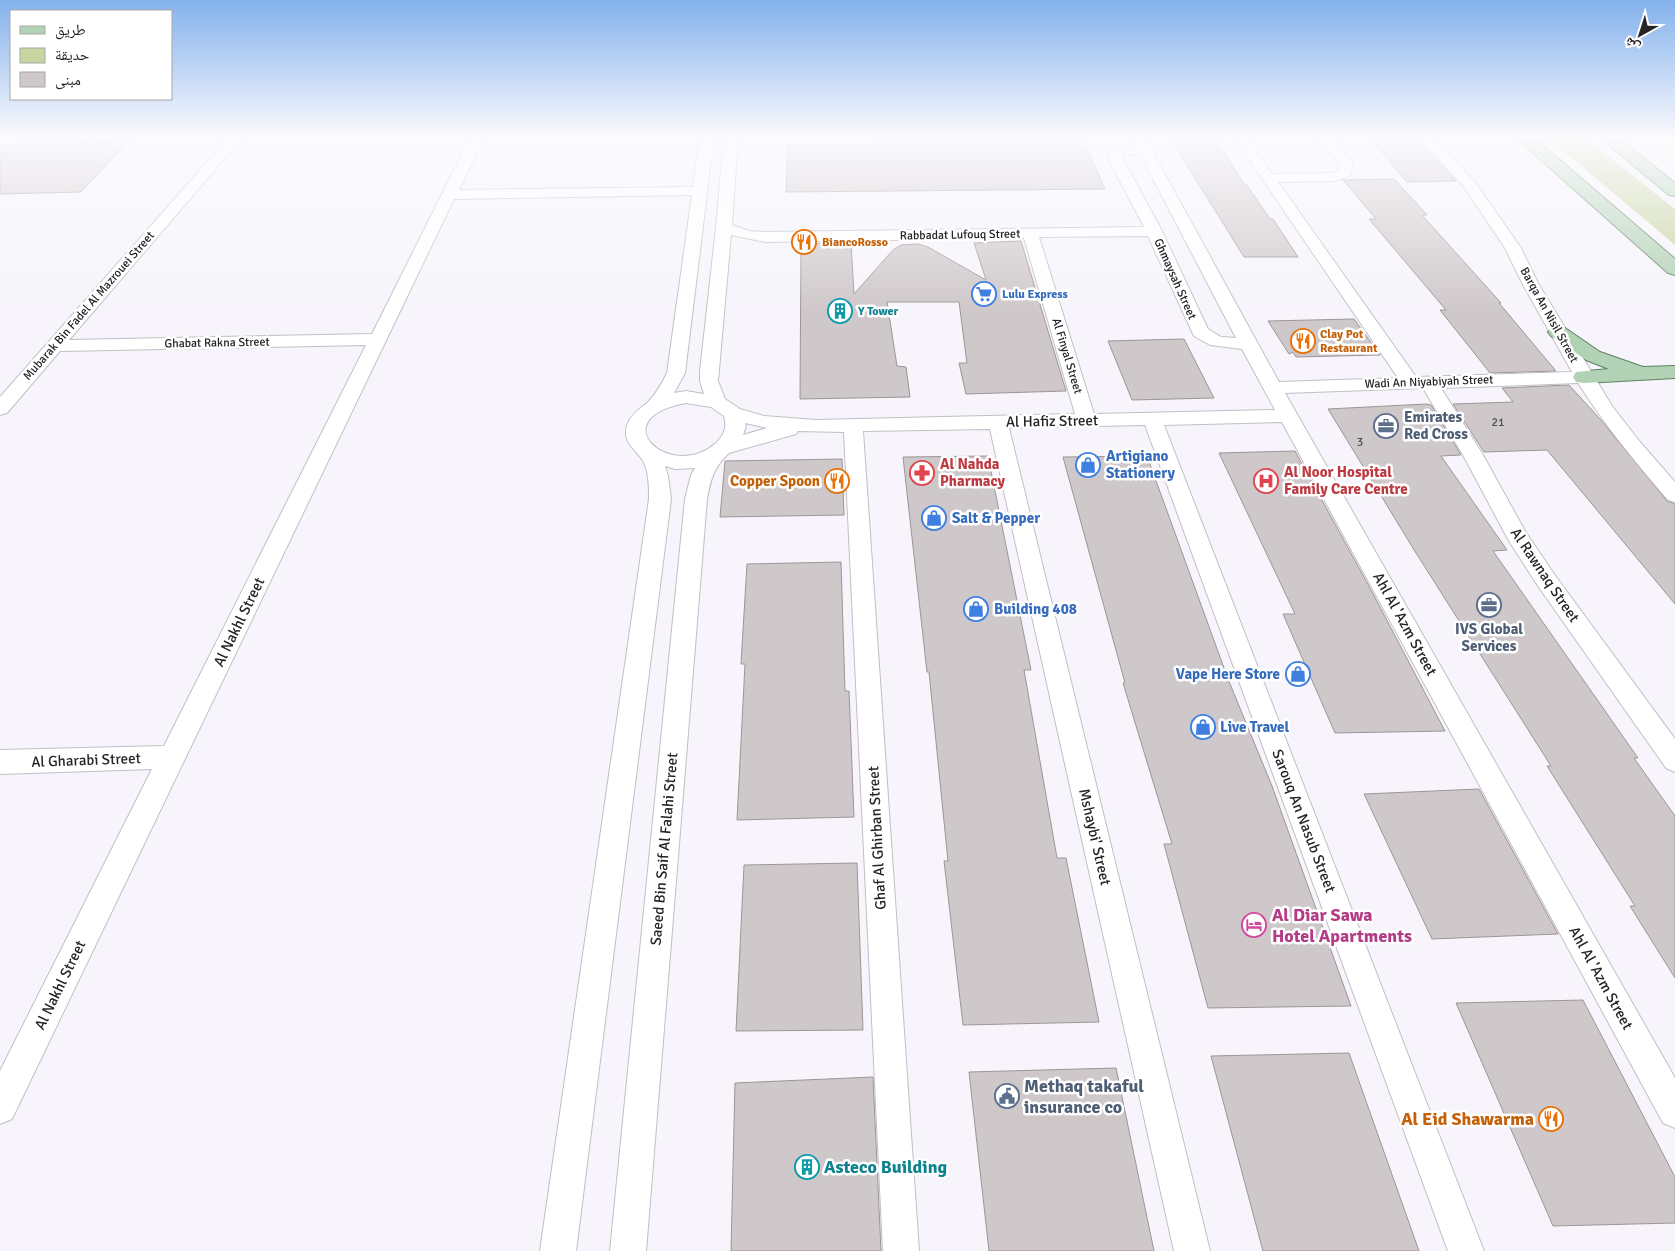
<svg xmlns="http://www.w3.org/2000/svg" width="1675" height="1251" font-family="Signika,'Noto Naskh Arabic',sans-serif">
	<rect width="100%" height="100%" fill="#f7f5fb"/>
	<polygon fill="#c7d5a1" points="1546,136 1583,136 1675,209 1675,245"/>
	<g fill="#cfc8ca" stroke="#9c9597">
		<polygon points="1169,136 1213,136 1244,184 1246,184 1270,219 1273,219 1298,257 1244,257"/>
		<polygon points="1368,136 1414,136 1456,181 1407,182"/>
		<polygon points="129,141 81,192 0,194 0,145"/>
		<polygon points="1084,143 1105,189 786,192 788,145"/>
		<polygon points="1394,179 1427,215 1422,215 1501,303 1499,303 1556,371 1490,373 1440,310 1446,310 1369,219 1376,219 1343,180"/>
		<polygon points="1021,241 1066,391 966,394 959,363 967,363 959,302 887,302 897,366 906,367 910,397 800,399 801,244 851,243 854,294 893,250 901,245 918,244 928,247 986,280 974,243"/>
		<polygon points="1354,319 1380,355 1296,357 1293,352 1289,354 1268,321"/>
		<polygon points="1184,339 1214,398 1132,400 1108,341"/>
		<polygon points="1569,385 1601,420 1667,501 1675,504 1675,604 1547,450 1484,452 1453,404 1513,402 1502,388"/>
		<polygon points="1426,404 1431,405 1461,455 1441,456 1507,550 1493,551 1638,758 1634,758 1675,816 1675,978 1630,906 1635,906 1547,766 1551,766 1416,553 1328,409"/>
		<polygon points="1295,451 1371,590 1445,731 1335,733 1283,614 1295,614 1219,453"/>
		<polygon points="988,456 1031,670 1024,670 1057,858 1066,858 1099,1022 963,1025 944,861 948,861 929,672 927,672 903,457"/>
		<polygon points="1147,456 1228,679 1272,786 1351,1006 1208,1008 1164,844 1172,844 1123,683 1125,683 1063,457"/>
		<polygon points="842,459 844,515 720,517 725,461"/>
		<polygon points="841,562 845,691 849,691 854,817 737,820 745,664 741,664 747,564"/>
		<polygon points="1479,789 1558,934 1432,939 1364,794"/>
		<polygon points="857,863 863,1030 736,1031 744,865"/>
		<polygon points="1583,1000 1675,1177 1675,1223 1553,1226 1456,1003"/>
		<polygon points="1349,1053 1419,1251 1263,1251 1211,1056"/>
		<polygon points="1116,1068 1154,1251 989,1251 969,1072"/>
		<polygon points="873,1077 881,1251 731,1251 735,1083"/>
	</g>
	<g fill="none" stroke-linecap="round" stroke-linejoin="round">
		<defs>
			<path id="minor" d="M230 136H244L69 340 372 334 471 136H485L459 190 693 187 700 136H714L685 373 674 393 686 391 704 394 700 381V371L716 228 724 136H738L732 225 749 231 765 232 1144 227 1107 156 1118 148 1136 146 1130 136H1144L1279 382 1398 378 1233 136H1246L1272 174 1332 173 1338 171 1339 164 1316 136H1330L1353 164 1350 176 1333 181 1278 182 1416 377 1572 372 1522 283 1505 248 1464 187 1418 136H1432L1474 181 1521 248 1538 283 1612 406 1640 442 1675 482V502L1668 500C1635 462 1605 425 1578 383L1441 388 1483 455 1525 531 1554 574 1675 739V772L1666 768 1538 586 1509 541 1463 455 1423 388 1285 393 1675 1078V1128L1663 1123 1282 422 1164 425 1484 1251H1448L1145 425 1009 428 1210 1251H1174L990 429 863 431 919 1251H883L844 432 798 431 796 434 729 453C714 467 711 478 707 499L646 1251H610L685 499 691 475 695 468 675 469 665 466 668 476 671 499 576 1251H540L649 499C649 487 649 468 641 458 632 446 620 439 629 421 634 412 641 408 648 402 656 394 662 383 667 373L692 195 454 199 12 1119 0 1124V1071L152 769 0 774V750L164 746 366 345 60 351 7 413 0 415V397ZM1140 154 1236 338 1221 337 1208 329 1162 231 1122 157 1126 155ZM731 235 765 242 1024 238 1075 414 816 420 764 416 740 409 725 399 718 381ZM1148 236 1194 336 1210 345 1242 349 1275 410 1094 414 1039 237ZM686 403 711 407 724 416C727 427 725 434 716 443 671 483 600 419 686 403ZM745 423 767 428 743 435 746 426Z"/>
			<g id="primary">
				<polygon points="1514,136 1532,136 1675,259 1675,275 1668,273"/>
				<polygon points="1598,136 1616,136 1675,183 1675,196 1669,195"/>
				<polygon points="1558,326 1565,328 1600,352 1643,367 1675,366 1675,378 1584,383 1576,382 1573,377 1576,372 1609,369 1586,360 1551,336 1548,332 1551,328"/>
			</g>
		</defs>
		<use href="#minor" stroke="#c1bfc5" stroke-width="2"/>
		<use href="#primary" stroke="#5f8162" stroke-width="2"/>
		<use href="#minor" fill="#fff" fill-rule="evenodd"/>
		<use href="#primary" fill="#b2d2b5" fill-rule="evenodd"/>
	</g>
	<linearGradient id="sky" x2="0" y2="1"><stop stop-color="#83b1ec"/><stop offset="0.44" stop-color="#fbfafd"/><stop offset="1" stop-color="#fbfafd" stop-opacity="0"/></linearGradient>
	<rect width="1675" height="311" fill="url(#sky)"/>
	<defs>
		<symbol id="restaurant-ring" viewBox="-11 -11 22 22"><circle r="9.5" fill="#fff" stroke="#e8710a" stroke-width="1.5"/><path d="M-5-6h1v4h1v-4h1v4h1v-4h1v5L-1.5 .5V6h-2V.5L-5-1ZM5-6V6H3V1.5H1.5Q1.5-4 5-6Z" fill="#e8710a"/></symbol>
		<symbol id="supermarket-ring" viewBox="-11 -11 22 22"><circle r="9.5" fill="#fff" stroke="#3f7fe0" stroke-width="1.5"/><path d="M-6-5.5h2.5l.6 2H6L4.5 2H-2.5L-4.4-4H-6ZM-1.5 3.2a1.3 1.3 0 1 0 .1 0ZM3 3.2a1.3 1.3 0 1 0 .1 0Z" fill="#3f7fe0"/></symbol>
		<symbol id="building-ring" viewBox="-11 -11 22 22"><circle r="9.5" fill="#fff" stroke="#0f9aa8" stroke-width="1.5"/><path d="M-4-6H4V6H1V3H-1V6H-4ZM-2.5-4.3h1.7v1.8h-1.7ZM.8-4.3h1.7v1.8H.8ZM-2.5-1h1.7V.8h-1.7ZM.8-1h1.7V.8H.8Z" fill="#0f9aa8"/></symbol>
		<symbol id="office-ring" viewBox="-11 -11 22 22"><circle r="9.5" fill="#fff" stroke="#5c6f8a" stroke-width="1.5"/><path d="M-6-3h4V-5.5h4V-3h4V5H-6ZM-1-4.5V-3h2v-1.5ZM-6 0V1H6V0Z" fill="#5c6f8a"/></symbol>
		<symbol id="shop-ring" viewBox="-11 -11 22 22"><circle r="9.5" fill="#fff" stroke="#3f7fe0" stroke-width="1.5"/><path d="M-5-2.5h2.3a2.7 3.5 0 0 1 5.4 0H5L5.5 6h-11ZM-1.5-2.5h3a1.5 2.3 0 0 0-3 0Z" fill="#3f7fe0"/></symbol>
		<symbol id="pharmacy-ring" viewBox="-11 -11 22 22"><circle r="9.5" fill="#fff" stroke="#e0444e" stroke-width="1.5"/><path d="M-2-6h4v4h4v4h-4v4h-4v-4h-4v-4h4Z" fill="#e0444e"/></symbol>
		<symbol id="hospital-ring" viewBox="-11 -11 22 22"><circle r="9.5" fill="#fff" stroke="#e0444e" stroke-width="1.5"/><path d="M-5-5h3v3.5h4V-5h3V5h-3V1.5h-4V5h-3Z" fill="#e0444e"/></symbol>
		<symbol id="hotel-ring" viewBox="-11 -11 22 22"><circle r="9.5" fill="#fff" stroke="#d1479c" stroke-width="1.5"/><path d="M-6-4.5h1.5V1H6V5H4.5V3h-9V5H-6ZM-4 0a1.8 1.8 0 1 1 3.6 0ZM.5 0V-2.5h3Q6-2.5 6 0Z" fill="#d1479c"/></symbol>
		<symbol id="civic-ring" viewBox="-11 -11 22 22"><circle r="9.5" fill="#fff" stroke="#5c6f8a" stroke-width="1.5"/><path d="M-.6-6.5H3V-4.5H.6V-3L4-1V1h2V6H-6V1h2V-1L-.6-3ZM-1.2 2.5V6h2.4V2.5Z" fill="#5c6f8a"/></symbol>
	</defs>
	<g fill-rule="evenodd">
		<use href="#restaurant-ring" x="790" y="228" width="28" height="28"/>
		<use href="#supermarket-ring" x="970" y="280" width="28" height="28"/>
		<use href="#building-ring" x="826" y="297" width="28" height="28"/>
		<use href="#restaurant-ring" x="1289" y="327" width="28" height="28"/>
		<use href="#office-ring" x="1372" y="412" width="28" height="28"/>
		<use href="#shop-ring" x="1074" y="451" width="28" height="28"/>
		<use href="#pharmacy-ring" x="908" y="459" width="28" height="28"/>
		<use href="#restaurant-ring" x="823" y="467" width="28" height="28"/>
		<use href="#hospital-ring" x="1252" y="467" width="28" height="28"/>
		<use href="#shop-ring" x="920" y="504" width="28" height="28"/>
		<use href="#office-ring" x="1475" y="591" width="28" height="28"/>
		<use href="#shop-ring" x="962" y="595" width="28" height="28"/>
		<use href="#shop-ring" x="1284" y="660" width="28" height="28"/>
		<use href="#shop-ring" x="1189" y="713" width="28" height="28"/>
		<use href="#hotel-ring" x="1240" y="911" width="28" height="28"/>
		<use href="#civic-ring" x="993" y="1082" width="28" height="28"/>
		<use href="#restaurant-ring" x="1537" y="1105" width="28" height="28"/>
		<use href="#building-ring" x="793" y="1153" width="28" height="28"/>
	</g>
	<g text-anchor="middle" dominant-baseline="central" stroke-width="5" stroke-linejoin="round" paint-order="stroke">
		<g font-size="12" fill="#242325" stroke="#fff">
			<text transform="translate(960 235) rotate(-1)">Rabbadat Lufouq Street</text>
			<text transform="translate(1175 279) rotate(66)">Ghmaysah Street</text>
			<text transform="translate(89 306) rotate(-49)">Mubarak Bin Fadel Al Mazrouei Street</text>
			<text transform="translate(1549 315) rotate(61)">Barqa An Nisil Street</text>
			<text transform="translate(217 343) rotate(-1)">Ghabat Rakna Street</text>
			<text transform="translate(1067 356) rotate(73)">Al Finyal Street</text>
			<text transform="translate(1429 382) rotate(-2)">Wadi An Niyabiyah Street</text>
		</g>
		<g font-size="12" font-weight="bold" fill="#c56008" stroke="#fff" text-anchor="start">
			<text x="822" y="242">BiancoRosso</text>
			<text x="1320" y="334">Clay Pot<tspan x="1320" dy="14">Restaurant</tspan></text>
		</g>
		<g font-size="12" font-weight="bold" fill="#366cbe" stroke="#fff" text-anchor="start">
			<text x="1002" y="294">Lulu Express</text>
		</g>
		<g font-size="12" font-weight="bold" fill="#0d838f" stroke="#fff" text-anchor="start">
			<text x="858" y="311">Y Tower</text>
		</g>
		<g font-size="12" fill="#4f4c4e">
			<text x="1498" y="422">21</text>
			<text x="1360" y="442">3</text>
		</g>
		<g font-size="15" font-weight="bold" fill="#4e5e75" stroke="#fff" text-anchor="start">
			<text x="1404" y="417">Emirates<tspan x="1404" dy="17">Red Cross</tspan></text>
			<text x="1489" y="629" text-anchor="middle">IVS Global<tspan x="1489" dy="17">Services</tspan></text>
		</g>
		<g font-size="15" fill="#242325" stroke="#fff">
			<text transform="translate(1052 421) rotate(-1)">Al Hafiz Street</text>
			<text transform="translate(1545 575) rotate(56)">Al Rawnaq Street</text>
			<text transform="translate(239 622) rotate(-64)">Al Nakhl Street</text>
			<text transform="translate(1405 624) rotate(61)">Ahl Al 'Azm Street</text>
			<text transform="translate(86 760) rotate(-2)">Al Gharabi Street</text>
			<text transform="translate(1304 821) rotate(69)">Sarouq An Nasub Street</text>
			<text transform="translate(1095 837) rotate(77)">Mshaybi' Street</text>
			<text transform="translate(877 838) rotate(-93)">Ghaf Al Ghirban Street</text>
			<text transform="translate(664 849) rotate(-85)">Saeed Bin Saif Al Falahi Street</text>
			<text transform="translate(1601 978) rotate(61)">Ahl Al 'Azm Street</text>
			<text transform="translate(60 985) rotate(-64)">Al Nakhl Street</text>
		</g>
		<g font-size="15" font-weight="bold" fill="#366cbe" stroke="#fff" text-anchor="start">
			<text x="1106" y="456">Artigiano<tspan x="1106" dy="17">Stationery</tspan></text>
			<text x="952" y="518">Salt &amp; Pepper</text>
			<text x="994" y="609">Building 408</text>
			<text x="1280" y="674" text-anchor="end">Vape Here Store</text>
			<text x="1220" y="727">Live Travel</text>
		</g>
		<g font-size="15" font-weight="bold" fill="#be3a42" stroke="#fff" text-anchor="start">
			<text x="940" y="464">Al Nahda<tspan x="940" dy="17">Pharmacy</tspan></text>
			<text x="1284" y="472">Al Noor Hospital<tspan x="1284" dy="17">Family Care Centre</tspan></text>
		</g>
		<g font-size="15" font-weight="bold" fill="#c56008" stroke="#fff" text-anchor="end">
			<text x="820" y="481">Copper Spoon</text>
		</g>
		<g font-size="18" font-weight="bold" fill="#b23c85" stroke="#fff" text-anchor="start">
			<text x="1272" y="915">Al Diar Sawa<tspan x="1272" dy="21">Hotel Apartments</tspan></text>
		</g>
		<g font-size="18" font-weight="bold" fill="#4e5e75" stroke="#fff" text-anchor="start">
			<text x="1024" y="1086">Methaq takaful<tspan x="1024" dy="21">insurance co</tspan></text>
		</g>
		<g font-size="18" font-weight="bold" fill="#c56008" stroke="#fff" text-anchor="end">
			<text x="1534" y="1119">Al Eid Shawarma</text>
		</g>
		<g font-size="18" font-weight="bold" fill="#0d838f" stroke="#fff" text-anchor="start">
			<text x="824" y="1167">Asteco Building</text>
		</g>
	</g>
	<rect x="10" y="10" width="162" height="90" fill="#ffffff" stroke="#a7a7a8"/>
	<rect x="20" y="26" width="25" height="8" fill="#b2d2b5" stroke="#a7a7a8"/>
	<text x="55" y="35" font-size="15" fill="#242325">طريق</text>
	<rect x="20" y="48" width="25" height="15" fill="#c7d5a1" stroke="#a7a7a8"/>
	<text x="55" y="60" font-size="15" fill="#242325">حديقة</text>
	<rect x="20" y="72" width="25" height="15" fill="#cfc8ca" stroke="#a7a7a8"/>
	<text x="55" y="85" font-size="15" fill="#242325">مبنى</text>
	<g transform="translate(1640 35) rotate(219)" stroke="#ffffff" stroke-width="4" paint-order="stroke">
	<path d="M0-4L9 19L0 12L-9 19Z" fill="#242325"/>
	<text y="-8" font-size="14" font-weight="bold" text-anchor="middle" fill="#242325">ش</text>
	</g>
</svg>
